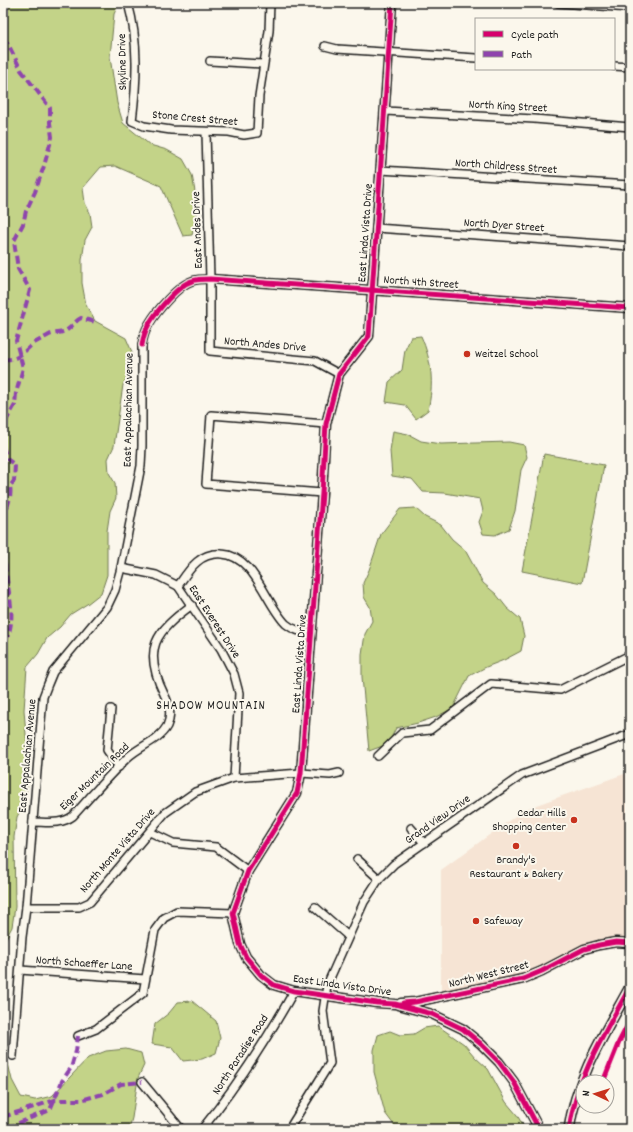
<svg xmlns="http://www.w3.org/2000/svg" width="633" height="1132" font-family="Dekko,sans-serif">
	<rect width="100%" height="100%" fill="#fbf7ec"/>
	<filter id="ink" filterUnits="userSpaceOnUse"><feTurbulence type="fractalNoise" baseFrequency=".025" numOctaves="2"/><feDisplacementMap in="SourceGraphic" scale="8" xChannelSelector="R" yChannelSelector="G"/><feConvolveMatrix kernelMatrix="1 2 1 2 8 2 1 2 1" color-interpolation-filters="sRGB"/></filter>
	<g filter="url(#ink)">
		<polygon fill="#f6e4d4" points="630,772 630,943 596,946 542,971 441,997 441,870 525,809"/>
		<g fill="#c3d388" stroke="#707852">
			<polygon points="3,3 119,3 114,14 110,57 117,103 123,123 150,145 167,150 183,159 192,175 196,197 196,220 192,235 183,236 161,186 115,166 101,167 83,188 85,203 90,213 92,227 85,240 82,260 82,283 86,305 95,321 126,338 132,352 131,370 123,385 114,446 108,459 109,473 115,483 116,498 110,511 107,531 107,575 101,593 87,604 71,614 60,627 47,638 38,654 27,667 24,710 28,759 28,781 25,801 17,817 14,837 15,907 12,927 4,942 3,953"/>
			<path d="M421 336C432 362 434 383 428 410L416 419 405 405 386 402 389 382 402 370 405 350 411 337Z"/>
			<polygon points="393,431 408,434 421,441 441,444 509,442 524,445 527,457 521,470 515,511 509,529 495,535 483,534 479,522 483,511 480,499 445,493 423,492 412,479 392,476 390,451"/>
			<polygon points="544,454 604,465 582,583 522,571"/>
			<polygon points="415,508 425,517 441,525 452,539 465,550 483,583 496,594 507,608 520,619 524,636 521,651 504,660 486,667 469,676 453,708 436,717 418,723 396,728 388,744 369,751 362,677 362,654 365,634 372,621 370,607 364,597 363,583 369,570 381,534 400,509"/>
			<polygon points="192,1001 216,1021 220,1038 216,1053 202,1059 183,1061 172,1047 152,1044 155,1024 169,1013 178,1002"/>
			<polygon points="3,1013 7,1059 12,1080 21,1097 35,1100 52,1096 88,1058 106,1051 126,1049 141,1053 144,1065 138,1078 132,1118 129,1129 3,1129"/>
			<polygon points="438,1026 464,1044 475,1057 488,1069 506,1102 517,1115 525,1129 394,1129 394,1125 385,1113 374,1072 374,1050 378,1035 390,1031 400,1035 414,1034 424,1028"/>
		</g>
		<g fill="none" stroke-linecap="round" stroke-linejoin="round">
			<defs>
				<g id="minor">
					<path d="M128 3C139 42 137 81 132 121L144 126 171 130 229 132 244 135 257 133 259 96 269 31 270 3"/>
					<polyline points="558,3 630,8"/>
					<polyline points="325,46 337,49 476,58"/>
					<polyline points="210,61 263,64"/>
					<polyline points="614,66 630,67"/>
					<polyline points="385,111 534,119 630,127"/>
					<polyline points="206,132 210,279 210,351 315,361 339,374"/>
					<polyline points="380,170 630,185"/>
					<polyline points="376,228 630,246"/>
					<polyline points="322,493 206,484 211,415 326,424"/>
					<polyline points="121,568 156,575 178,586 221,649 234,674 239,693 234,778"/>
					<path d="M178 586C189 570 199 552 222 554 255 556 265 603 286 624 293 630 302 632 311 634"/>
					<polyline points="111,709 107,750 119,767"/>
					<polyline points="378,756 402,733 430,730 491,684 560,690 630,655"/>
					<path d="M33 822C47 822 61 825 73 816 91 796 108 776 127 758 139 746 159 741 167 726 172 715 169 703 164 694 142 649 155 632 192 605"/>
					<polyline points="411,828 424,843"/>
					<polyline points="150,832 173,843 216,847 248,871"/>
					<polyline points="357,859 379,879"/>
					<polyline points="26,907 79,907 90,902 165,813 195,792 234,778 301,773 330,775 339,773"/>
					<polyline points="315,907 348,936"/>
					<polyline points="20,970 145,979"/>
					<polyline points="78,1036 96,1029 143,993 155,930 164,918 177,911 233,913"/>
					<path d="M13 1056 22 937 26 907 43 697 48 684 53 672 107 607 115 590 121 568 141 466 142 446V345C143 338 145 331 149 324 156 312 178 285 192 281 197 279 205 279 210 279"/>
					<polyline points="142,1082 181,1129"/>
					<path d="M202 1129C237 1086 267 1039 294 991"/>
					<polyline points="289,1129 330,1063 323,1011 327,985 364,902 379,879 394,864 424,843 522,775 630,734"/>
				</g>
				<g id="tertiary">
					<polyline points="392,3 369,336 339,374 326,424 322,493 301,773 297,793 248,871 233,913 240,944 246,957 261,975 274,985 294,991 377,1003 395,1004 432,1014 463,1029 481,1044 499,1062 514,1082 539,1129"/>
					<polyline points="210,279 630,308"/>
					<polyline points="401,1003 415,1002 523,979 542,971 584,949 599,945 616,942 630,943"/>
				</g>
				<path id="secondary" d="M569 1129C577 1076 605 1033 630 987"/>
			</defs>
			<use href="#minor" stroke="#1c1c1c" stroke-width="10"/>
			<use href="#tertiary" stroke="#1c1c1c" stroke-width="11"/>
			<use href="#secondary" stroke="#1c1c1c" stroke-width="12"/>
			<use href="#minor" stroke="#fbf7ec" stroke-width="7"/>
			<use href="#tertiary" stroke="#fbf7ec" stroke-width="8"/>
			<use href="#secondary" stroke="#fbf7ec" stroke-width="9"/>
			<g stroke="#8e44ad" stroke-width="4" stroke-dasharray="8 4" stroke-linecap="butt">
				<polyline points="3,38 8,44 21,70 50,108 50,123 52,137 44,166 35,192 26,211 23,224 14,241 18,269 30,290 16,341 23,368 16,393 15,405 3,426"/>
				<path d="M3 359C18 361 22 353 33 344 37 341 44 338 49 335 55 332 61 334 67 330 73 326 75 321 81 318L95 322"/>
				<path d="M3 446 7 459 15 465 14 481 10 486C12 498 7 507 3 518"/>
				<path d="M3 552C6 558 5 566 6 573 9 598 18 622 3 645"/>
				<polyline points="3,1117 55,1100 81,1100 103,1094 121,1084 142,1082"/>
				<polyline points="8,1129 16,1124 50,1110 62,1081 71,1068 76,1051 78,1036"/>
			</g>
			<defs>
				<g id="cycleway">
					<polyline points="392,3 369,336 339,374 326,424 322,493 301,773 297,793 248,871 233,913 240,944 246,957 261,975 274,985 294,991 377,1003 395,1004 432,1014 463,1029 481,1044 499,1062 514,1082 539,1129"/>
					<path d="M142 345C143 338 145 331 149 324 156 312 178 285 192 281 197 279 205 279 210 279L630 308"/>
					<polyline points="403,1003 415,1002 523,979 542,971 584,949 599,945 616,942 630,943"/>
					<polyline points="603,1082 619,1042 630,1021"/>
					<path d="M569 1129C577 1076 605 1033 630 987"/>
				</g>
			</defs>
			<use href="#cycleway" stroke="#fbf7ec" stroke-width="8"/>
			<use href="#cycleway" stroke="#d6006c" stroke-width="5"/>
		</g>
	</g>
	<g fill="#c8321e" stroke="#fbf7ec" stroke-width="1.5">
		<circle cx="467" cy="354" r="4"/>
		<circle cx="574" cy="820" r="4"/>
		<circle cx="516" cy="846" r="4"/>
		<circle cx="476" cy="921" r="4"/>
	</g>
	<g text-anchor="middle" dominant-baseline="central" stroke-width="4" stroke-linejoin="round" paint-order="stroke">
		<g font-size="12" fill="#1c1c1c" stroke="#fbf7ec">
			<text transform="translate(123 62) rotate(-91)">Skyline Drive</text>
			<text transform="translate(508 107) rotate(3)">North King Street</text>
			<text transform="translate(195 119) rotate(5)">Stone Crest Street</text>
			<text transform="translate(506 167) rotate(4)">North Childress Street</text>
			<text transform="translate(504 226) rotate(4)">North Dyer Street</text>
			<text transform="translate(198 230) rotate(-92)">East Andes Drive</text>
			<text transform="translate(366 233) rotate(-86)">East Linda Vista Drive</text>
			<text transform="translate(421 283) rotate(4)">North 4th Street</text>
			<text transform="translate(265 345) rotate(5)">North Andes Drive</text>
			<text transform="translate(129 410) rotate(-89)">East Appalachian Avenue</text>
			<text transform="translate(214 622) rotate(57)">East Everest Drive</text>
			<text transform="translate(300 664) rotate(-86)">East Linda Vista Drive</text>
			<text transform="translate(28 756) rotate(-85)">East Appalachian Avenue</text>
			<text transform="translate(95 777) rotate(-44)">Eiger Mountain Road</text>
			<text transform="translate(438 820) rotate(-35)">Grand View Drive</text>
			<text transform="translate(118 851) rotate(-49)">North Monte Vista Drive</text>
			<text transform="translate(84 964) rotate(4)">North Schaeffer Lane</text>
			<text transform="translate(489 975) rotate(-14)">North West Street</text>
			<text transform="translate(342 986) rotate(8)">East Linda Vista Drive</text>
			<text transform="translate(241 1055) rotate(-57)">North Paradise Road</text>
		</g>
		<g font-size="12" fill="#1c1c1c" stroke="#fbf7ec" text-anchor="start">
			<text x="475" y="354">Weitzel School</text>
			<text x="566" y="813" text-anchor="end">Cedar Hills<tspan x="566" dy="14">Shopping Center</tspan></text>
			<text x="516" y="860" text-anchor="middle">Brandy's<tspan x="516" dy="14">Restaurant &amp; Bakery</tspan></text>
			<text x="484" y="921">Safeway</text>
		</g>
		<g font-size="13" letter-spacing="1" fill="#1c1c1c" stroke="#fbf7ec">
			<text x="211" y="706">SHADOW MOUNTAIN</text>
		</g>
	</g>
	<rect width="633" height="1132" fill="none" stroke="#fbf7ec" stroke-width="16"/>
	<rect x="8" y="8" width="617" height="1116" fill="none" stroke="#1c1c1c" stroke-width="1.5" filter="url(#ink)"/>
	<rect x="475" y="18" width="140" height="52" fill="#fbf7ec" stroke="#a29f99"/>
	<rect x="483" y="31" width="20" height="6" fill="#d6006c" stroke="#a29f99"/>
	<text x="511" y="38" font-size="12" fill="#1c1c1c">Cycle path</text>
	<rect x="483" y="51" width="20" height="6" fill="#8e44ad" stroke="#a29f99"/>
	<text x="511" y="58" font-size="12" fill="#1c1c1c">Path</text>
	<g transform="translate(595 1094) rotate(274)"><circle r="19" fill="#fbf7ec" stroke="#a29f99"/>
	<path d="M0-3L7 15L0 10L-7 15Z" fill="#c8321e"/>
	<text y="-6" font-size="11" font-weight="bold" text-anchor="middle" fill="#1c1c1c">N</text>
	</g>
</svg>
